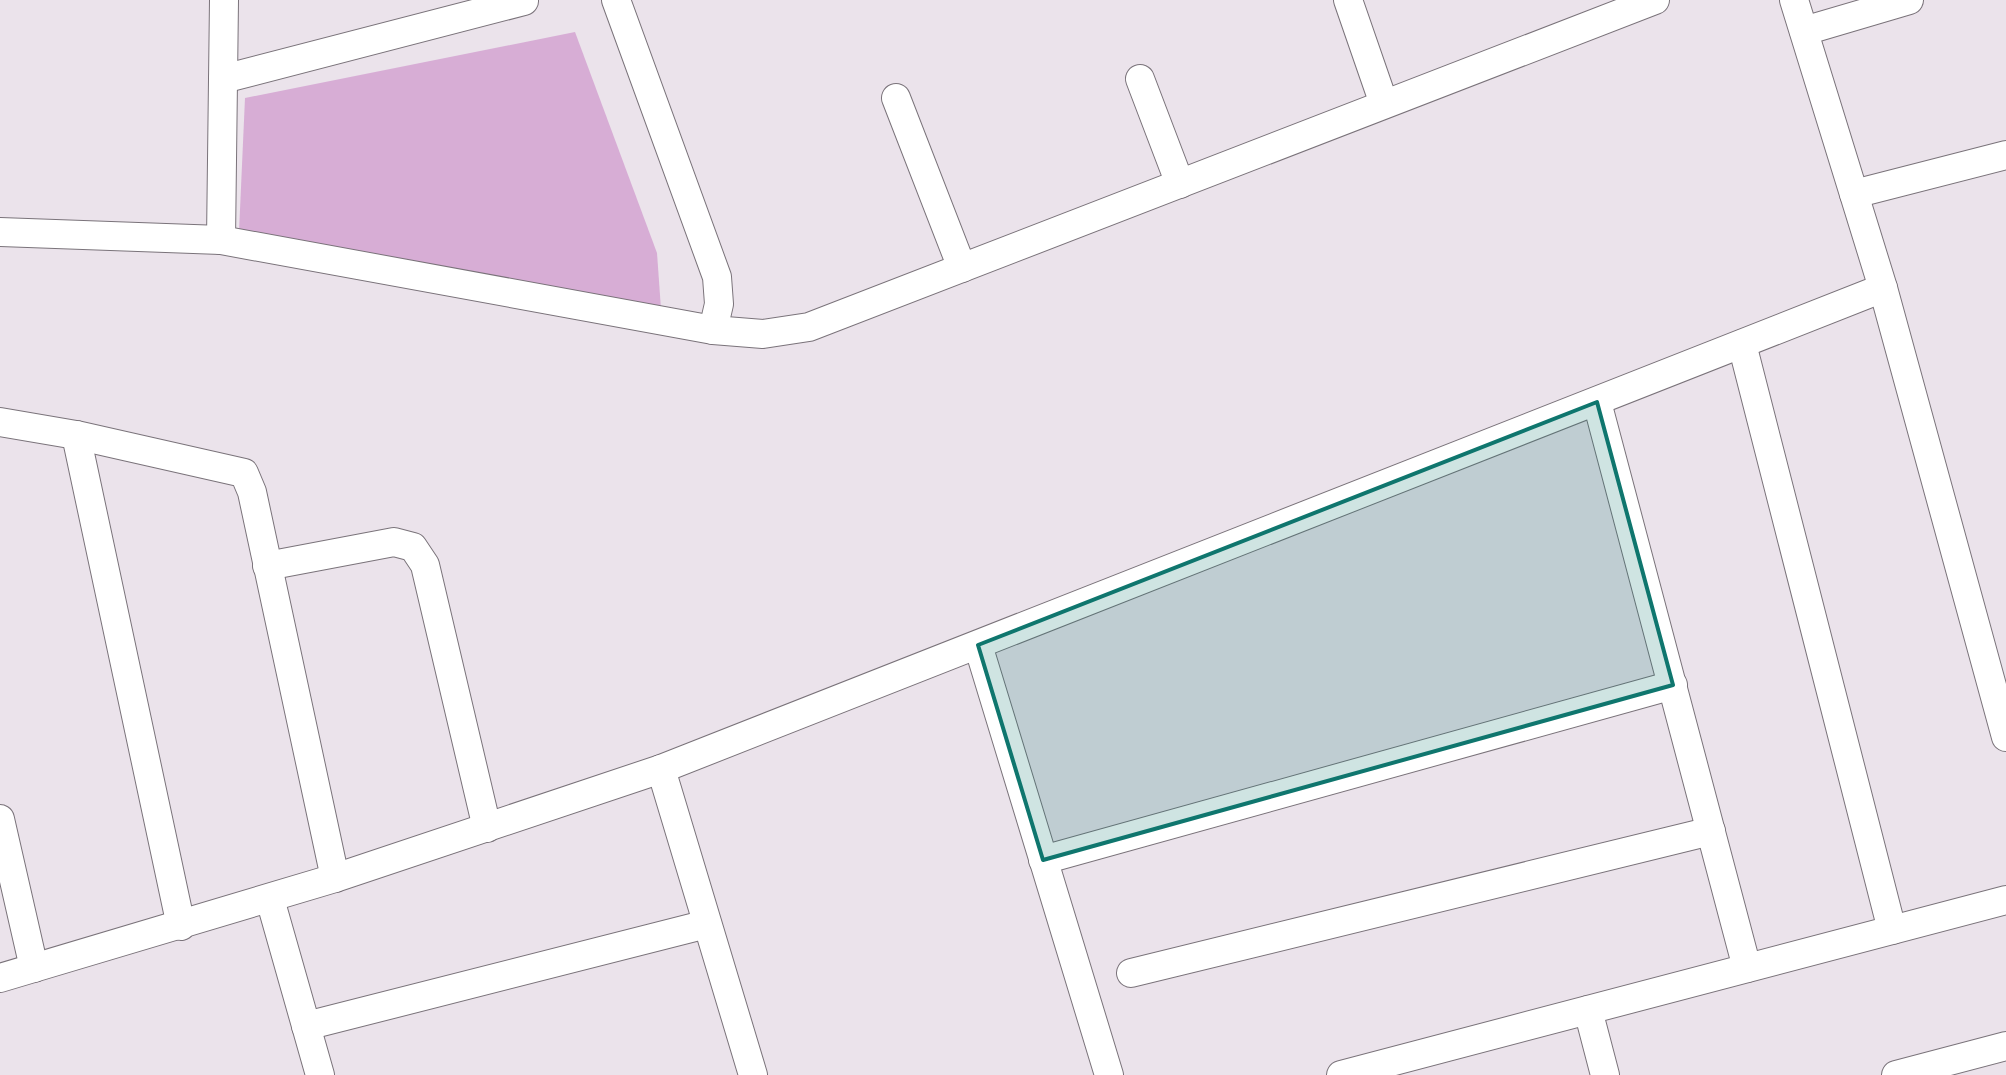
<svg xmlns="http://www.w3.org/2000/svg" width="2006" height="1075" font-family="'Varela Round',sans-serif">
	<rect width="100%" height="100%" fill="#ebe3eb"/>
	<polygon fill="#d7add5" points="575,32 657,253 661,309 239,232 245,98"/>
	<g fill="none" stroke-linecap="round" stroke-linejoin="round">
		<defs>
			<g id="minor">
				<polyline points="616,0 717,277 719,304 713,330"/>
				<polyline points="1348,0 1384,104"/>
				<polyline points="1794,0 1883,288 2006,737"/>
				<polyline points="1804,31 1909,0"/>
				<polyline points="223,79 524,1"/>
				<polyline points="1140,79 1180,184"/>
				<polyline points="896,98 962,268"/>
				<polyline points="1854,194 2006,155"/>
				<polyline points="0,232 221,240 713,330 763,334 809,327 1655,0"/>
				<polyline points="221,240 224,0"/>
				<polyline points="1742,344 1892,930"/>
				<polyline points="1597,402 1747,968"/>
				<polyline points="0,422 76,435 244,473 252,492 335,878"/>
				<polyline points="76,435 181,926"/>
				<polyline points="267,566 394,542 413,547 425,565 487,828"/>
				<polyline points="978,645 1109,1075"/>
				<polyline points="661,769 753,1075"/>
				<polyline points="0,819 34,968"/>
				<polyline points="1043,860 1673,685"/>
				<polyline points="270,899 320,1075"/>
				<polyline points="1131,973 1711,831"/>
				<polyline points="0,978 335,878 661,769 1883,288"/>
				<polyline points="1588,1010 1605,1075"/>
				<polyline points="306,1026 707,924"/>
				<polyline points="1341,1075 2006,900"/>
				<polyline points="1896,1075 2006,1046"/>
			</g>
		</defs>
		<use href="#minor" stroke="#7a737a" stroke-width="30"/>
		<use href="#minor" stroke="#fff" stroke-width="28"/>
	</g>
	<path fill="#0f766e" fill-opacity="0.2" stroke="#0f766e" stroke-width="4" stroke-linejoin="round" d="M1597 402 1673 685 1043 860 978 645Z"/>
</svg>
